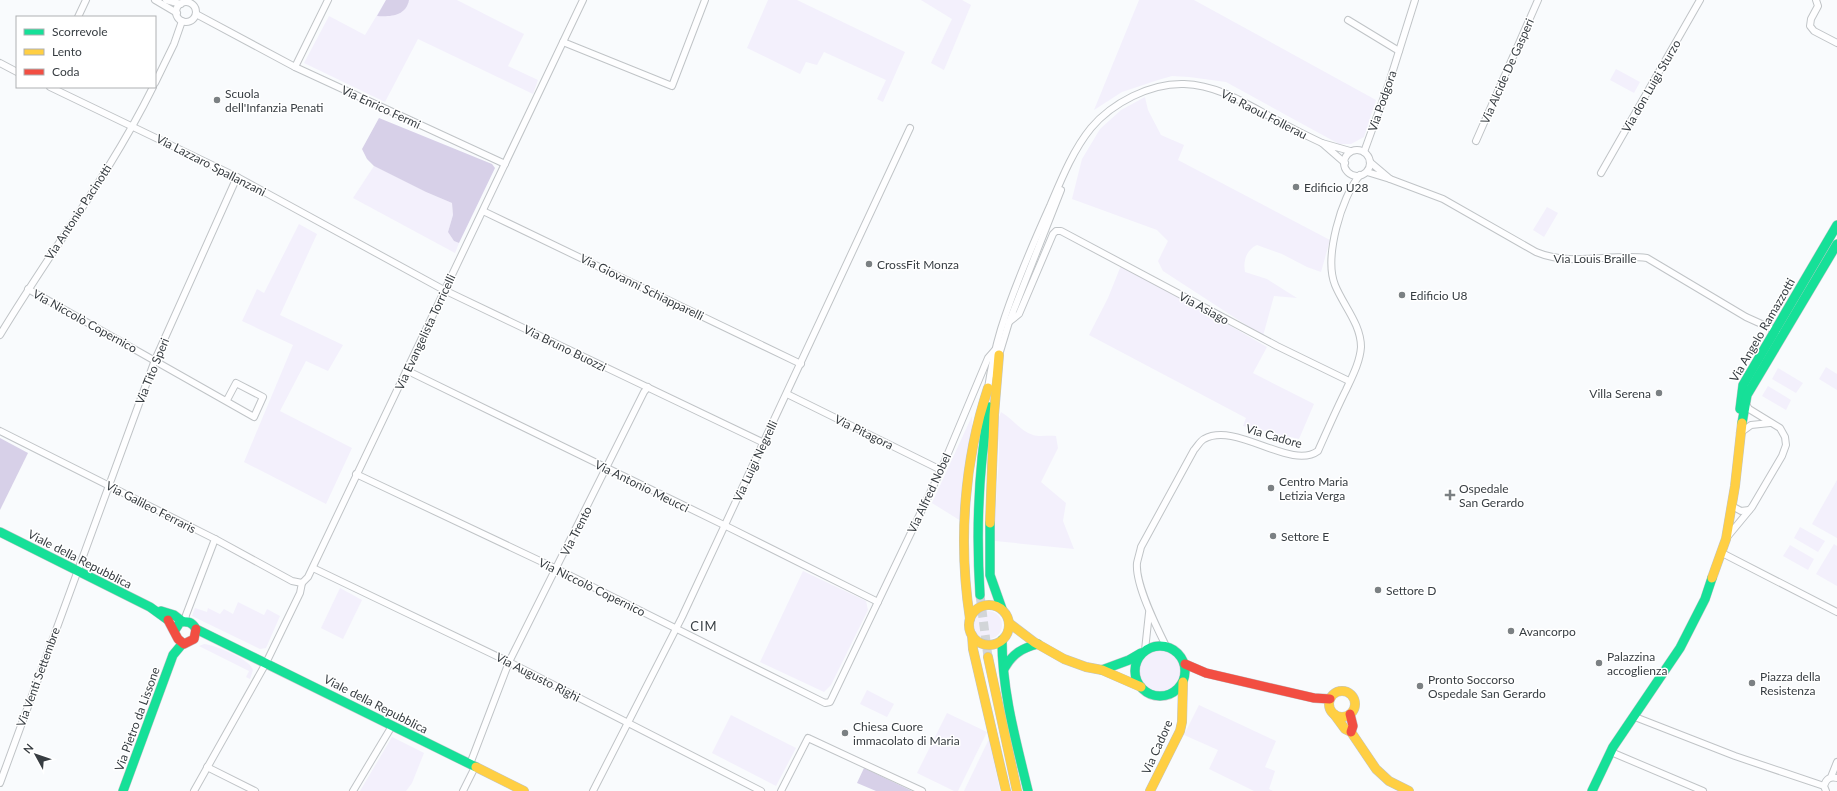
<svg xmlns="http://www.w3.org/2000/svg" width="1837" height="791" font-family="Lato,sans-serif">
	<rect width="100%" height="100%" fill="#f9fbfd"/>
	<g fill="#f3f0fc">
		<polygon points="386,0 457,0 524,34 508,66 538,80 533,94 418,39 385,102 304,63 329,16 365,35"/>
		<polygon points="768,0 797,0 905,52 883,102 877,99 886,80 824,52 817,65 806,62 800,74 747,48"/>
		<polygon points="921,0 962,0 971,5 944,70 931,63 952,19"/>
		<polygon points="1139,0 1194,0 1376,100 1364,137 1351,144 1339,144 1226,82 1189,77 1172,76 1158,80 1122,92 1094,110"/>
		<polygon points="1616,69 1640,82 1634,93 1610,80"/>
		<path d="M1145 97 1148 110 1161 135 1184 145 1178 160 1330 240 1321 272 1307 267 1282 254 1257 245C1246 250 1243 261 1245 272L1267 279 1297 298 1274 296 1263 336 1163 271 1158 261 1168 241 1157 230 1072 199 1082 159 1100 129 1121 110Z"/>
		<polygon points="374,166 426,192 452,203 453,215 448,232 454,241 459,243 455,253 353,198"/>
		<polygon points="1547,207 1558,213 1544,237 1533,230"/>
		<polygon points="299,224 317,234 280,315 343,345 328,371 306,361 280,411 352,448 326,504 244,462 293,345 242,321 257,289 264,293"/>
		<polygon points="1122,263 1267,347 1253,373 1314,404 1299,439 1243,426 1246,418 1089,335 1108,298"/>
		<polygon points="1826,367 1837,374 1837,390 1819,379"/>
		<polygon points="1778,368 1803,383 1796,393 1772,379"/>
		<polygon points="1768,386 1791,400 1786,410 1762,396"/>
		<path d="M1001 412C1012 418 1020 431 1033 435 1039 437 1049 435 1056 436L1058 448 1041 482 1066 503 1063 521 1074 549 995 541C994 512 998 483 999 454 1000 437 993 429 1001 412Z"/>
		<polygon points="972,416 972,428 962,490 961,521 932,503"/>
		<polygon points="1837,480 1837,538 1812,524"/>
		<polygon points="1800,527 1825,541 1818,552 1794,538"/>
		<polygon points="1834,544 1837,546 1837,586 1816,574"/>
		<polygon points="1790,545 1814,559 1808,570 1783,556"/>
		<polygon points="803,571 866,601 868,610 831,685 824,692 760,662"/>
		<polygon points="340,588 362,600 343,639 321,628"/>
		<polygon points="238,602 264,615 267,609 280,616 266,648 260,649 192,616 195,608 207,612 208,608 220,614 224,609 233,614"/>
		<circle cx="988" cy="625" r="14"/>
		<path d="M204 644C215 645 250 659 253 670L250 679 246 677 249 671 199 646Z"/>
		<circle cx="1161" cy="672" r="22"/>
		<polygon points="867,690 894,704 887,717 860,704"/>
		<polygon points="1199,705 1276,741 1265,767 1275,771 1269,789 1273,791 1254,791 1209,769 1218,750 1184,735"/>
		<polygon points="947,713 987,732 958,791 954,791 917,773"/>
		<polygon points="731,715 796,748 776,786 712,753"/>
		<polygon points="392,737 424,753 412,783 406,791 360,791"/>
		<polygon points="989,739 1000,791 964,791"/>
	</g>
	<g fill="#d7d0e8">
		<path d="M386 0H409C406 16 390 17 377 16Z"/>
		<polygon points="379,118 492,164 495,168 459,243 454,241 448,232 453,215 452,203 426,192 374,166 367,159 362,149"/>
		<polygon points="0,438 28,453 0,510"/>
		<polygon points="864,768 912,791 876,791 857,783"/>
	</g>
	<g fill="none" stroke-linecap="round" stroke-linejoin="round">
		<polyline stroke="#d2d5d8" stroke-width="9" stroke-dasharray="9 4.5" stroke-linecap="butt" points="980,595 988,657"/>
		<defs>
			<g id="street">
				<polyline points="155,0 177,13"/>
				<polyline points="166,0 181,4"/>
				<polyline points="1816,0 1818,6 1811,19 1810,26 1814,31 1837,43"/>
				<circle cx="186" cy="12" r="10"/>
				<polyline points="196,14 295,67 505,164"/>
				<polyline points="78,17 86,0"/>
				<polyline points="1348,20 1399,51"/>
				<polyline points="563,42 672,86 705,0"/>
				<polyline points="0,63 17,72"/>
				<polyline points="295,67 328,0"/>
				<polyline points="155,83 174,44 182,21"/>
				<polyline points="50,87 237,177 444,290 764,443"/>
				<polyline points="1476,141 1538,0"/>
				<circle cx="1357" cy="163" r="13"/>
				<polyline points="1364,152 1389,83 1415,0"/>
				<polyline points="1345,163 1322,143 1350,151"/>
				<polyline points="1367,172 1390,179 1370,162"/>
				<polyline points="1601,173 1700,0"/>
				<path d="M1390 179 1443 199 1536 252C1572 267 1610 253 1647 258L1746 317 1777 331"/>
				<polyline points="483,211 801,364"/>
				<polyline points="28,289 254,417 263,397 236,383 227,400"/>
				<polyline points="1009,322 1019,314 1053,234 1056,231 1061,231 1277,346 1349,381"/>
				<path d="M0 335C50 252 110 174 153 87"/>
				<polyline points="999,355 1009,322 1061,190"/>
				<polyline points="406,370 730,528 878,602"/>
				<path d="M988 388C991 368 995 349 1001 329 1014 287 1032 246 1050 206 1061 180 1073 150 1091 128 1112 103 1150 83 1184 84 1217 85 1245 103 1273 118 1289 127 1305 135 1322 143"/>
				<polyline points="787,394 941,470"/>
				<polyline points="0,431 215,539 292,581 302,583"/>
				<polyline points="1740,433 1751,425 1770,423"/>
				<polyline points="356,474 557,569 825,703 830,702 832,698 941,470 988,358 995,350"/>
				<polyline points="1732,506 1741,511 1749,510"/>
				<polyline points="1728,536 1752,507 1782,456 1786,445 1785,437 1780,428 1749,409 1745,403"/>
				<polyline points="1722,553 1837,612"/>
				<polyline points="313,568 509,662 761,791"/>
				<polyline points="185,621 186,615 215,539"/>
				<path d="M1166 646C1156 626 1135 584 1137 563 1138 558 1140 552 1141 547L1194 450C1197 447 1200 441 1204 439 1236 421 1291 471 1318 451 1327 431 1336 410 1346 390 1352 377 1360 362 1361 347 1361 324 1343 305 1335 285 1324 258 1341 197 1360 175"/>
				<polyline points="1145,650 1149,613"/>
				<polyline points="1635,717 1735,756 1824,786"/>
				<polyline points="1611,752 1703,791"/>
				<polyline points="470,764 509,662 644,392 648,387"/>
				<polyline points="207,767 255,791"/>
				<polyline points="1831,777 1837,762"/>
				<polyline points="0,783 155,360 237,177"/>
				<polyline points="194,791 266,663 300,593 302,583 308,577 583,0"/>
				<polyline points="353,791 392,726"/>
				<polyline points="463,791 475,767"/>
				<polyline points="593,791 682,617 910,128"/>
				<polyline points="781,791 808,738 922,791"/>
				<path d="M1826 791 1824 786C1826 779 1830 776 1837 778"/>
			</g>
			<g id="fast">
				<polyline points="1740,409 1743,385 1837,225"/>
				<polyline points="1742,423 1747,395 1837,244"/>
				<polyline points="990,523 990,575 1002,609"/>
				<polyline points="0,532 150,607 168,620"/>
				<path d="M980 595C976 531 978 470 989 407"/>
				<polyline points="161,611 174,615 182,621"/>
				<path d="M175 630 180 622C188 621 192 622 196 629L476 767"/>
				<path d="M1002 640C1002 692 1016 741 1028 791"/>
				<circle cx="1160" cy="671" r="25"/>
				<path d="M1004 669C1012 654 1022 648 1038 644"/>
				<polyline points="1102,670 1129,660 1141,653"/>
				<polyline points="123,791 173,655 183,643"/>
				<polyline points="1592,791 1613,747 1680,648 1705,599 1712,578"/>
			</g>
			<g id="slow">
				<polyline points="990,523 994,415 999,355"/>
				<polyline points="1712,578 1726,539 1735,486 1742,423"/>
				<circle cx="989" cy="625" r="20"/>
				<path d="M970 619C958 542 964 461 988 388"/>
				<polyline points="1009,623 1034,642 1064,659 1086,667 1102,670 1141,687"/>
				<polyline points="972,635 973,649 1006,791"/>
				<polyline points="988,657 1017,791"/>
				<circle cx="1342" cy="704" r="13"/>
				<polyline points="1334,714 1345,729 1351,732 1376,769 1389,781 1409,791"/>
				<polyline points="476,767 524,791"/>
				<polyline points="1150,791 1180,731 1182,722 1183,682"/>
			</g>
			<g id="jam">
				<polyline points="168,620 178,639 184,644 194,639 196,629"/>
				<polyline points="1185,664 1206,673 1314,698 1330,699"/>
				<polyline points="1350,714 1353,726 1351,732"/>
			</g>
		</defs>
		<use href="#street" stroke="#c0c4c7" stroke-width="8"/>
		<use href="#fast" stroke="#c0c4c7" stroke-width="10"/>
		<use href="#slow" stroke="#c0c4c7" stroke-width="10"/>
		<use href="#jam" stroke="#c0c4c7" stroke-width="10"/>
		<use href="#street" stroke="#fefeff" stroke-width="6"/>
		<use href="#fast" stroke="#16e098" stroke-width="9"/>
		<use href="#slow" stroke="#ffcf43" stroke-width="9"/>
		<use href="#jam" stroke="#f24e42" stroke-width="9"/>
	</g>
	<g fill="#7b8083" stroke="#fff" stroke-width="1.5">
		<circle cx="217" cy="100" r="4"/>
		<circle cx="1296" cy="187" r="4"/>
		<circle cx="869" cy="264" r="4"/>
		<circle cx="1402" cy="295" r="4"/>
		<circle cx="1659" cy="393" r="4"/>
		<circle cx="1271" cy="488" r="4"/>
		<path d="M1448 489h4v4h4v4h-4v4h-4v-4h-4v-4h4z"/>
		<circle cx="1273" cy="536" r="4"/>
		<circle cx="1378" cy="590" r="4"/>
		<circle cx="1511" cy="631" r="4"/>
		<circle cx="1599" cy="663" r="4"/>
		<circle cx="1752" cy="683" r="4"/>
		<circle cx="1420" cy="686" r="4"/>
		<circle cx="845" cy="733" r="4"/>
	</g>
	<g text-anchor="middle" dominant-baseline="central" stroke-width="3" stroke-linejoin="round" paint-order="stroke">
		<g font-size="12" fill="#373d42" stroke="#fff">
			<text transform="translate(1507 71) rotate(-66)">Via Alcide De Gasperi</text>
			<text transform="translate(1651 86) rotate(-60)">Via don Luigi Sturzo</text>
			<text transform="translate(1382 101) rotate(-71)">Via Podgora</text>
			<text transform="translate(381 107) rotate(25)">Via Enrico Fermi</text>
			<text transform="translate(1264 114) rotate(27)">Via Raoul Follerau</text>
			<text transform="translate(211 165) rotate(27)">Via Lazzaro Spallanzani</text>
			<text transform="translate(78 212) rotate(-57)">Via Antonio Pacinotti</text>
			<text x="1595" y="258">Via Louis Braille</text>
			<text transform="translate(642 287) rotate(26)">Via Giovanni Schiapparelli</text>
			<text transform="translate(1204 308) rotate(28)">Via Asiago</text>
			<text transform="translate(85 321) rotate(29)">Via Niccolò Copernico</text>
			<text transform="translate(1762 330) rotate(-60)">Via Angelo Ramazzotti</text>
			<text transform="translate(425 332) rotate(-65)">Via Evangelista Torricelli</text>
			<text transform="translate(565 348) rotate(26)">Via Bruno Buozzi</text>
			<text transform="translate(152 371) rotate(-68)">Via Tito Speri</text>
			<text transform="translate(864 432) rotate(26)">Via Pitagora</text>
			<text transform="translate(1274 436) rotate(16)">Via Cadore</text>
			<text transform="translate(755 461) rotate(-65)">Via Luigi Negrelli</text>
			<text transform="translate(642 486) rotate(26)">Via Antonio Meucci</text>
			<text transform="translate(929 493) rotate(-65)">Via Alfred Nobel</text>
			<text transform="translate(151 507) rotate(27)">Via Galileo Ferraris</text>
			<text transform="translate(576 531) rotate(-63)">Via Trento</text>
			<text transform="translate(80 559) rotate(27)">Viale della Repubblica</text>
			<text transform="translate(592 587) rotate(26)">Via Niccolò Copernico</text>
			<text transform="translate(38 677) rotate(-70)">Via Venti Settembre</text>
			<text transform="translate(538 677) rotate(27)">Via Augusto Righi</text>
			<text transform="translate(376 704) rotate(27)">Viale della Repubblica</text>
			<text transform="translate(137 719) rotate(-70)">Via Pietro da Lissone</text>
			<text transform="translate(1157 747) rotate(-66)">Via Cadore</text>
		</g>
		<g font-size="12" fill="#373d42" stroke="#fff" text-anchor="start">
			<text x="225" y="93">Scuola<tspan x="225" dy="14">dell'Infanzia Penati</tspan></text>
			<text x="1304" y="187">Edificio U28</text>
			<text x="877" y="264">CrossFit Monza</text>
			<text x="1410" y="295">Edificio U8</text>
			<text x="1651" y="393" text-anchor="end">Villa Serena</text>
			<text x="1279" y="481">Centro Maria<tspan x="1279" dy="14">Letizia Verga</tspan></text>
			<text x="1459" y="488">Ospedale<tspan x="1459" dy="14">San Gerardo</tspan></text>
			<text x="1281" y="536">Settore E</text>
			<text x="1386" y="590">Settore D</text>
			<text x="1519" y="631">Avancorpo</text>
			<text x="1607" y="656">Palazzina<tspan x="1607" dy="14">accoglienza</tspan></text>
			<text x="1760" y="676">Piazza della<tspan x="1760" dy="14">Resistenza</tspan></text>
			<text x="1428" y="679">Pronto Soccorso<tspan x="1428" dy="14">Ospedale San Gerardo</tspan></text>
			<text x="853" y="726">Chiesa Cuore<tspan x="853" dy="14">immacolato di Maria</tspan></text>
		</g>
		<g font-size="13" letter-spacing="1" fill="#373d42" stroke="#fff">
			<text x="704" y="626">CIM</text>
		</g>
	</g>
	<rect x="16" y="16" width="140" height="72" fill="#ffffff" stroke="#afb1b3"/>
	<rect x="24" y="29" width="20" height="6" fill="#16e098" stroke="#afb1b3"/>
	<text x="52" y="36" font-size="12" fill="#373d42">Scorrevole</text>
	<rect x="24" y="49" width="20" height="6" fill="#ffcf43" stroke="#afb1b3"/>
	<text x="52" y="56" font-size="12" fill="#373d42">Lento</text>
	<rect x="24" y="69" width="20" height="6" fill="#f24e42" stroke="#afb1b3"/>
	<text x="52" y="76" font-size="12" fill="#373d42">Coda</text>
	<g transform="translate(36 755) rotate(310)" stroke="#ffffff" stroke-width="3" paint-order="stroke">
	<path d="M0-3L7 15L0 10L-7 15Z" fill="#373d42"/>
	<text y="-6" font-size="11" font-weight="bold" text-anchor="middle" fill="#373d42">N</text>
	</g>
</svg>
